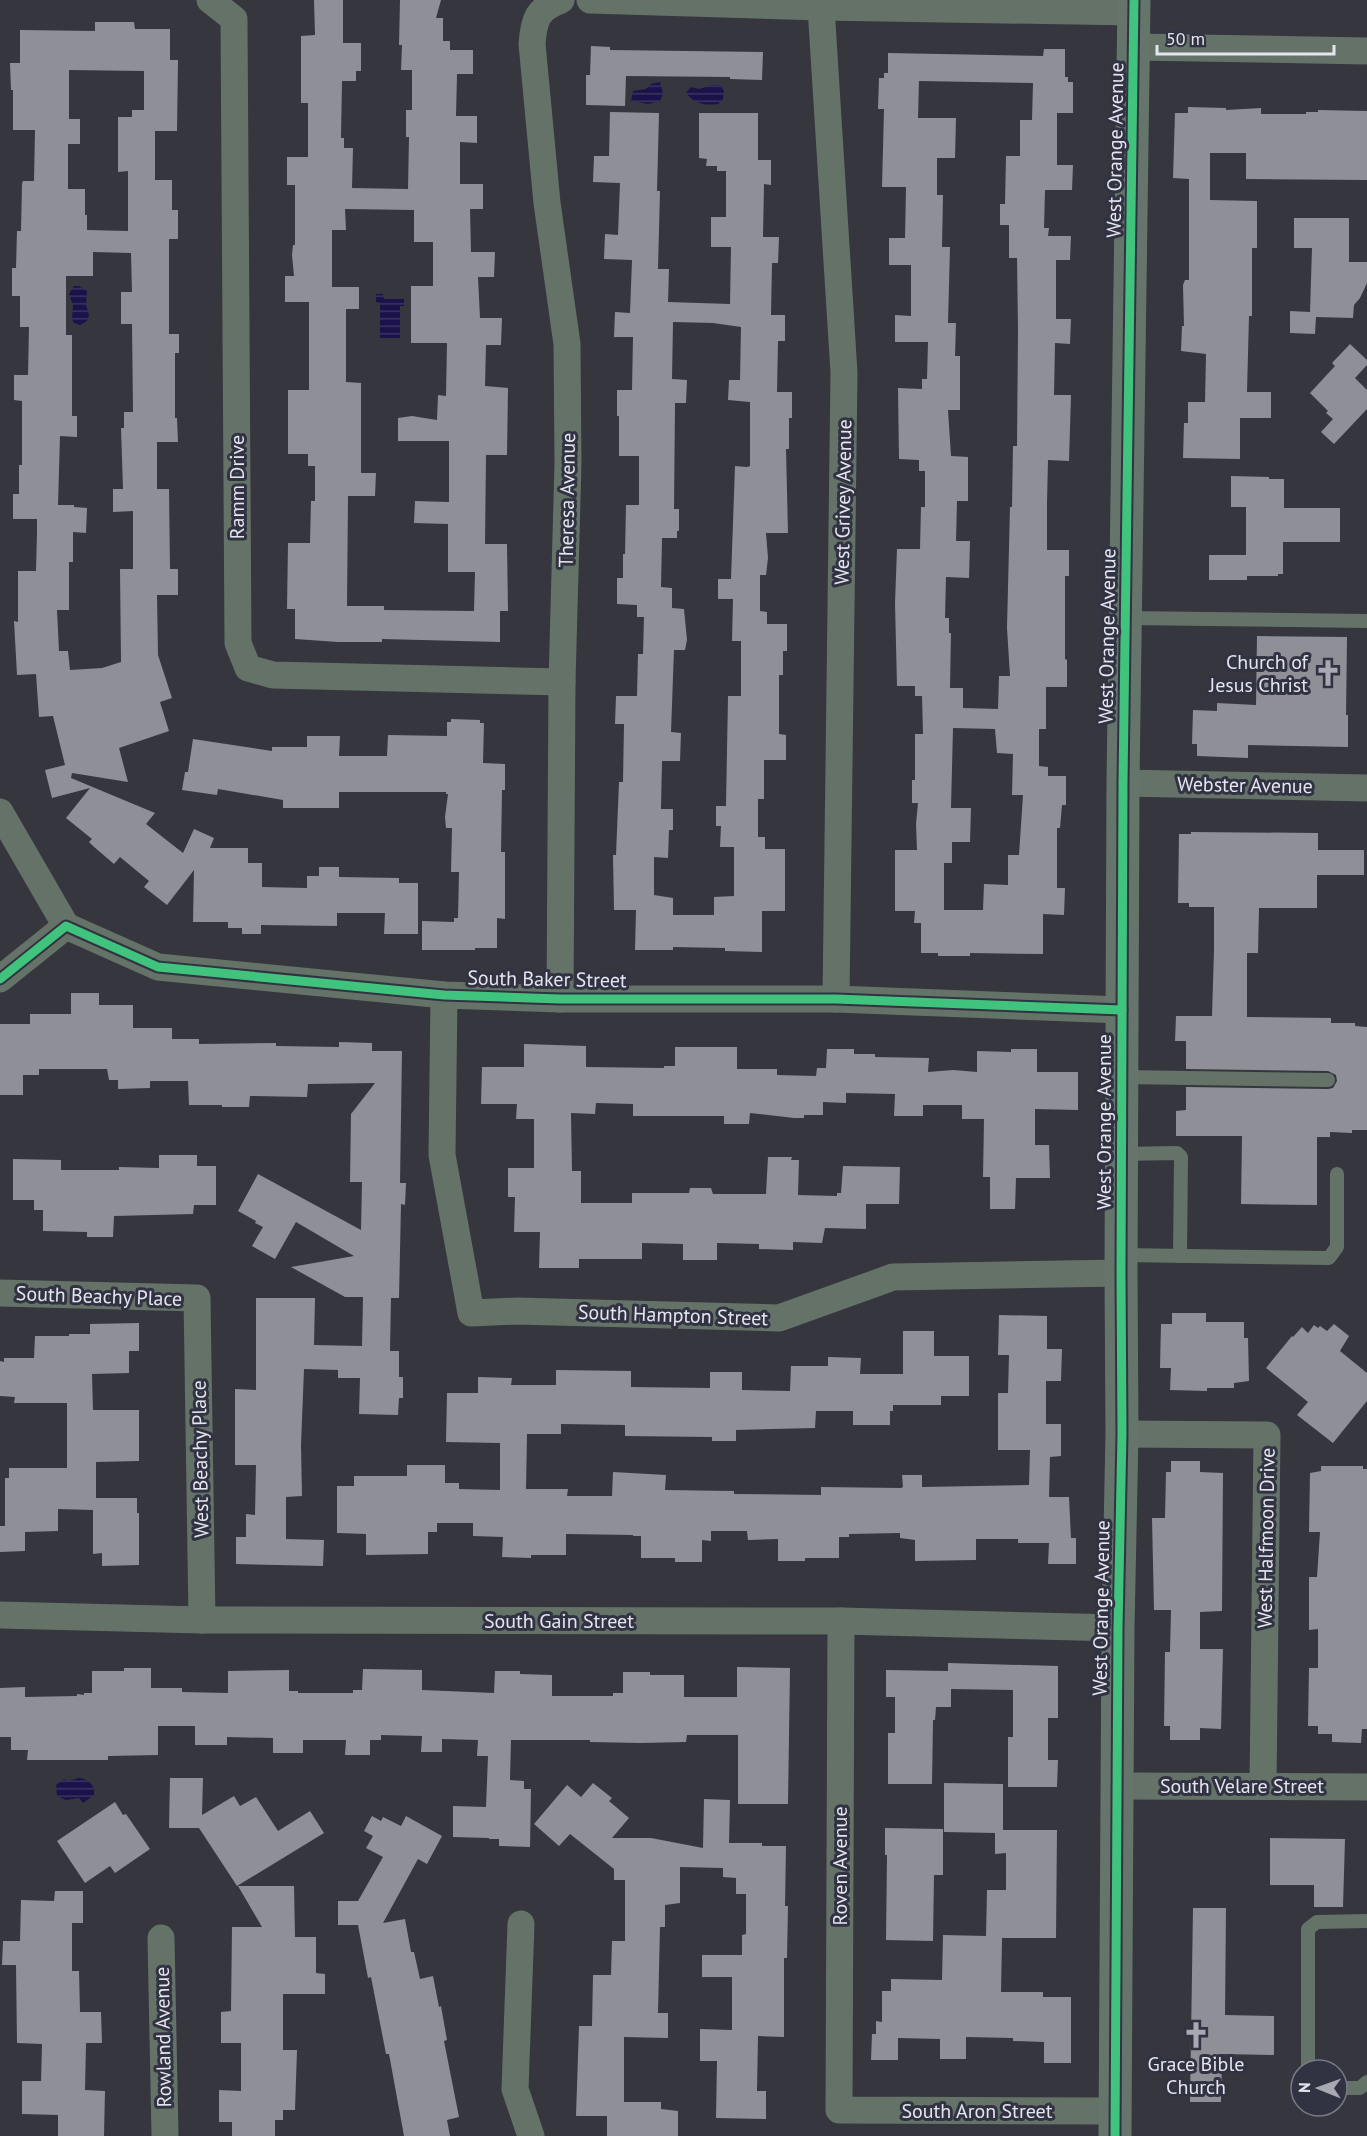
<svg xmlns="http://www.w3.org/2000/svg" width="1367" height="2136" font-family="'PT Sans',sans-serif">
	<defs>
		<pattern id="water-rules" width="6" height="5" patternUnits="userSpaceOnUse" patternTransform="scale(1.5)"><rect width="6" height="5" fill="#1a1249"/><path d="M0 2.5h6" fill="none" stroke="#3b3464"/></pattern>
	</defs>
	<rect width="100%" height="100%" fill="#35363e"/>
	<g fill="url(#water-rules)">
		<polygon points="660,82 663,94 660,101 648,104 631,101 633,91 646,89 651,84"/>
		<path d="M712 85H720L724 91 723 99 718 104C705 106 693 103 686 93L691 87 699 89Z"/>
		<polygon points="74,286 79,286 87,291 86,304 89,315 87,321 80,325 74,323 72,319 73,305 69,294"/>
		<polygon points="376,294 383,294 384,299 404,299 404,306 400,306 400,338 380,338 380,303 376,302"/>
		<path d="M79 1778C89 1779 95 1785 94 1795L83 1803 79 1798 66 1800 57 1796 56 1785 64 1779 67 1781Z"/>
	</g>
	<g fill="#8f9097" fill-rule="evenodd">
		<path d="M314 0H343V43H361V71H356V81H342L341 138H344V148H353L352 188 408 189 409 137H406V110H412V70H401L402 45H399L400 0H441L436 18H443V41H450V50H473V74H457L456 116H477V143L460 142V184H483V209H470L471 252H495L494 277H478L480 318H502L501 345H486L485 386 508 388 507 455H486L485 544H507L508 611H500V642L382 639V642H338L295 639V609H287L288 543H310L311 501H315V466H308V454H288V390H309V302H285V276H294L292 255 293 245H295V185H287V157H308V103H301V36L315 35ZM345 209 414 210V242H433V286H411V343H447L446 396 438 395 437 420 412 416 398 418V441H449V502L415 501 414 523 448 524V572H475L474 611 384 610V606H347L348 496H375L376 473H361V383L346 382V309H359V287H332V230H346Z"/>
		<path d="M95 22H134L135 29H170V60H178L177 131H155V180H172V210H178V239H169V334H179V353H175V418H177L178 442H157V489H169L170 569H178V595H157L158 655 172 698 160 702 169 731 119 748 128 782 72 773 71 778 155 813 146 824 183 853 194 829 214 838 210 848H248V863H262V887L307 888V876H319V867H339V877L399 878V883H418V934H384L385 913H337V926L261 925V934H242V928H228V922H193L194 870 167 905 144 887 149 881 120 857 114 864 93 846 89 842 92 839 66 818 90 788 52 798 45 770 65 765 53 716 39 717 36 674 17 675 14 621 18 622V571H36L37 533V519H13V494H19V465H22V401L14 400V375H28L29 327H20V296H12V268H16L17 231H21L22 184 23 181H34L35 130H13V90H11L10 63H20V30L95 31ZM69 70 144 71V110H132V117H118V172L128 171V231L87 230V215H85V189H68V144H80V119H69ZM93 252 131 253 132 292H121V324H132L133 412H124V428H121L123 489H113V512L133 511V569H120L121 662 102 668 70 670 68 651H59L57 610H69V562H73V532L86 533 87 508 74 507V505H58L60 436 77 437V416H72V335H66V276H93Z"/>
		<polygon points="591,46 610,47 610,50 763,52 762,80 730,79 730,77 626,76 625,106 586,105 586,75 590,75"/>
		<path d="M1044 49H1065V77H1068V82H1073V113H1057V165H1073L1072 190H1045L1044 228H1049L1048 236H1071L1070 260H1056V319H1071L1070 344 1055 343 1054 395H1071L1069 461 1048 460 1047 503V550H1069V576H1065V659L1067 660V687H1046V729H1039V766L1048 767V776H1066V805H1062L1060 828H1057V888H1065L1064 915 1043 914V954L970 953V956H938V953H921V923H914L915 911H895V850H917L916 824 918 803H912V780H915V734H923L922 696H915V686H897L895 603 897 549H920L921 507H925V471H919V460L899 459 898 388 922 389V379H927L928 342H895V315L911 316V265H889V238H905L906 187H882L884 109H878L879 78H884V73H888V53L1043 56ZM919 81 1033 83 1032 120H1020V156H1006L1005 204H1000V225H1009V258H1017L1018 330 1017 446H1013L1012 507H1010L1007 628 1010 676H999L998 709 963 708V688H950L951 633H949V618H945L946 577 969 578 970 541H956L957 501H968V457L951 456 948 410H960V356H955L956 323H948L950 247H942L943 195H937V158H955L956 118H918ZM953 728 995 729 997 753 1013 754 1012 795H1023L1019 855H1008V885L984 884 983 910H944V863H952V842H970L971 808H951Z"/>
		<polygon points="1188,107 1226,108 1226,110 1261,108 1261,114 1306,114 1306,112 1318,112 1318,110 1367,111 1367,180 1246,179 1246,153 1210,153 1210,200 1257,201 1257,248 1252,248 1252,316 1249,316 1247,392 1271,392 1271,418 1240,418 1240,459 1183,458 1184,423 1188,423 1188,402 1205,402 1206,354 1181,351 1182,326 1184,326 1183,285 1185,280 1189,280 1189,179 1173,178 1175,113 1188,113"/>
		<path d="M610 112 659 113 657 191H660L658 269H669L668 302 730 304 731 247H711V217H726V171H717V166H706L707 159 699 158V113H758V160H771V185L764 184 763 237H779L778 263H772L771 315H785V341H778L777 392H792V418H789V449H786L788 533H766L768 558 766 575H760V611L767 612V624H787V651H783V675H779V734L786 735V760H764V799H758V837H765V849H785V911H762V952L725 951V948L673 947V950H635L636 910H614L613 855H616L619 782H623L624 724H615L616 696H637L638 654H643L644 617H637V605L617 604V578H623V554H625L626 505H639V456H619V416H617V390H632L633 337H614L615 312 630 313 632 260 604 259 605 234 618 235 620 183 593 182 594 156H609ZM673 322 713 323 741 327 740 380H729L728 400 750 402V466L747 467 735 466 731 579H718V599H733L732 641H741V696H728L726 806H716V826H721L720 847H734V896L714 897V915H673V898L654 895V857L668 858 669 830H673V809H661L662 761H680L681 733 671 732 674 650H685L687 640 684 609 672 608V588L661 587 662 538H677V531H679V509H674L675 403H686L687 380 672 379Z"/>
		<polygon points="1294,218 1349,218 1349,262 1367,262 1367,283 1360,298 1354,305 1353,318 1316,317 1315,334 1290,333 1290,311 1310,312 1312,248 1294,248"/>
		<polygon points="1350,344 1367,360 1367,365 1355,378 1367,390 1367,409 1334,444 1321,432 1333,419 1326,413 1328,411 1310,393 1335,366 1332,363"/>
		<polygon points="1231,476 1269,477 1269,479 1284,479 1284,508 1340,508 1340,542 1283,542 1283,574 1278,574 1278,576 1247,576 1247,580 1209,580 1209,555 1246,555 1246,507 1231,507"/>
		<polygon points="1257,636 1347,637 1346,715 1348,715 1348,747 1248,745 1248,758 1197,756 1197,744 1192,744 1193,710 1217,711 1217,703 1256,705"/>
		<polygon points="451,719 480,720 480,723 484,723 483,763 505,764 505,790 502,790 501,852 505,852 505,919 497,918 497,948 475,948 475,950 422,950 422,921 454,922 454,918 458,918 459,872 451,872 452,828 446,828 445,817 448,794 446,794 446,792 339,792 339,808 283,808 283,800 218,789 217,795 182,790 185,772 188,772 193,739 272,751 272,747 307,747 307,736 340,736 339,756 387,756 388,735 447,736 447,722 451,722"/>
		<polygon points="1191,832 1318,833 1318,850 1364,850 1364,875 1317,875 1317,908 1259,908 1258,953 1247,953 1247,1017 1331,1018 1331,1023 1355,1023 1355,1026 1367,1027 1367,1130 1352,1130 1352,1133 1330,1132 1330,1137 1317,1137 1317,1205 1241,1204 1242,1136 1176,1136 1176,1111 1186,1110 1186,1087 1328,1089 1333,1088 1337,1081 1336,1075 1328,1071 1186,1069 1186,1041 1175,1041 1176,1016 1212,1016 1214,950 1214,907 1189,907 1189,903 1178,903 1179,834 1191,834"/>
		<polygon points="71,993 99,993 99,1005 133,1005 133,1028 172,1028 172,1039 199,1039 199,1044 276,1043 276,1046 339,1047 339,1042 372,1043 372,1051 402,1051 400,1183 406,1183 405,1205 401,1204 399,1298 391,1298 390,1351 399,1351 399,1377 403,1377 403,1398 399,1398 398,1415 359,1414 360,1378 338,1378 338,1370 304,1369 301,1445 302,1496 286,1497 286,1539 324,1540 323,1566 236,1564 236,1537 246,1537 246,1514 255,1515 256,1465 235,1465 235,1389 256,1390 256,1298 315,1298 314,1345 362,1346 363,1297 345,1297 291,1267 354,1256 296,1222 275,1259 252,1246 263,1227 255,1223 256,1221 238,1211 258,1174 361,1230 362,1182 350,1182 351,1114 375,1083 308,1084 307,1097 250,1096 249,1107 222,1107 222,1105 189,1105 188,1081 150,1081 150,1088 118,1089 118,1080 109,1080 107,1069 39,1069 39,1075 23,1075 23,1095 0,1095 0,1024 30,1024 30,1014 71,1014"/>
		<polygon points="524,1044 586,1046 586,1067 664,1068 664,1066 675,1066 675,1047 737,1047 737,1069 777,1069 777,1075 816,1076 817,1068 826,1068 827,1049 854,1049 854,1054 875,1054 875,1057 929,1058 928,1072 953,1070 977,1072 977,1051 1011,1052 1011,1049 1037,1049 1037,1072 1078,1072 1078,1110 1035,1109 1035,1145 1049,1145 1050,1178 1016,1178 1015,1209 990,1209 990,1177 983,1177 984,1119 962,1119 962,1105 923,1105 923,1116 894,1116 895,1094 846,1093 846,1103 823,1102 823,1115 804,1115 804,1118 794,1118 750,1113 749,1124 724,1124 724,1116 633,1116 633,1104 596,1103 595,1114 571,1113 572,1171 581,1171 581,1203 632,1203 632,1193 689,1193 690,1188 711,1188 713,1194 766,1194 768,1157 792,1157 791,1160 799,1160 798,1195 837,1196 837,1193 841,1193 843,1166 900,1167 899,1204 866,1204 866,1229 825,1228 822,1243 793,1242 793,1250 759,1249 759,1244 717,1243 717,1260 683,1260 683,1244 642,1243 642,1259 579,1259 579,1268 539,1268 540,1232 514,1232 515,1197 508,1197 508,1168 534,1168 534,1119 516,1119 517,1104 481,1104 482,1067 524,1067"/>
		<polygon points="159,1155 197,1155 197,1166 216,1166 216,1205 194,1205 193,1214 114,1216 113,1237 87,1237 87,1232 43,1231 43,1210 34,1210 34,1200 13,1200 13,1159 61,1160 61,1170 119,1170 119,1167 159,1168"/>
		<polygon points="1172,1313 1206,1313 1206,1322 1244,1322 1244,1338 1248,1338 1249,1381 1234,1383 1234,1388 1207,1388 1207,1391 1170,1390 1171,1368 1160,1368 1161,1324 1172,1324"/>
		<polygon points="999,1315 1047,1316 1047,1349 1062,1349 1061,1381 1046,1381 1046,1424 1061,1424 1061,1456 1050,1457 1049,1497 1069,1497 1071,1538 1076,1538 1076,1564 1048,1564 1049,1543 1018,1543 1018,1539 976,1539 976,1560 915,1561 915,1540 900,1538 900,1533 849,1534 849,1537 839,1537 839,1558 805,1558 805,1561 778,1561 778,1539 748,1540 747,1531 711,1531 711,1541 702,1540 702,1562 675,1562 675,1558 641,1558 641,1536 633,1536 633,1535 566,1534 566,1555 531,1555 531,1558 502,1557 503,1537 473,1536 473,1523 437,1523 437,1532 428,1532 428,1554 366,1555 366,1534 337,1533 337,1486 354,1486 354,1476 407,1476 407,1465 445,1465 445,1483 459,1483 459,1489 500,1490 500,1443 446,1442 447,1393 478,1393 478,1377 512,1378 511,1385 556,1385 556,1370 631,1371 631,1387 710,1388 710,1372 742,1372 742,1390 790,1391 791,1366 828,1366 828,1357 861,1358 860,1374 903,1374 903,1331 934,1331 934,1356 969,1356 969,1396 941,1396 941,1405 893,1405 893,1411 890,1411 890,1425 853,1425 853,1411 816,1411 815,1428 736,1430 736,1441 712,1441 712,1437 625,1436 625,1425 561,1424 561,1434 527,1434 526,1489 568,1489 567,1496 612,1496 613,1472 666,1475 665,1490 734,1491 734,1494 821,1495 821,1487 901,1488 903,1487 902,1475 922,1475 922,1487 1029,1485 1030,1450 998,1450 998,1393 1008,1393 1009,1355 998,1355"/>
		<polygon points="139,1323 139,1351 129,1351 129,1373 92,1374 93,1410 139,1410 139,1461 96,1462 96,1498 137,1498 137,1513 139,1513 139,1565 102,1566 102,1553 93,1554 93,1510 58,1509 58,1531 25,1532 25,1551 0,1552 0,1526 5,1526 5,1478 9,1478 9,1468 67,1468 67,1403 14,1403 15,1397 0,1396 0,1361 4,1362 4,1358 34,1358 35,1336 69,1336 69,1334 90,1334 90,1324"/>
		<polygon points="1334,1324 1349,1336 1340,1351 1367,1373 1367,1401 1333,1443 1297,1415 1308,1402 1266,1368 1292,1336 1293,1337 1302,1327 1308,1333 1314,1325 1318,1328 1320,1326 1327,1331"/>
		<polygon points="1171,1461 1200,1461 1200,1472 1223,1473 1222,1611 1200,1612 1200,1649 1223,1649 1221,1729 1200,1728 1200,1740 1170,1740 1170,1726 1164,1726 1165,1652 1170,1652 1171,1610 1154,1610 1152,1518 1165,1518 1166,1472 1171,1472"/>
		<polygon points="1321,1466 1363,1466 1363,1469 1367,1469 1367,1729 1362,1729 1361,1743 1332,1742 1332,1734 1318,1734 1318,1726 1308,1726 1309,1668 1318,1668 1318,1629 1309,1630 1309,1577 1317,1577 1320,1532 1309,1532 1310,1473 1321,1471"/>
		<polygon points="948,1663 1058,1666 1058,1718 1048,1718 1048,1760 1058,1760 1057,1787 1008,1787 1008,1737 1013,1737 1013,1690 951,1689 951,1707 936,1707 935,1720 933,1720 932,1784 888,1784 888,1733 895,1733 895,1697 886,1697 886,1670 948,1671"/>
		<polygon points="737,1667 790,1668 788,1804 738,1804 738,1735 687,1735 686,1742 640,1743 590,1742 590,1740 511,1740 510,1780 524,1781 524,1789 531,1789 530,1847 499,1846 499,1839 489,1839 489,1838 453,1837 453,1806 486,1807 488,1756 477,1756 478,1740 442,1739 442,1752 421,1752 422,1736 381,1735 381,1740 370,1740 370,1755 345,1755 346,1740 303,1740 303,1753 273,1753 273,1738 227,1737 227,1745 195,1745 195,1726 158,1726 158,1755 108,1756 108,1760 27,1760 28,1750 11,1750 11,1737 0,1737 0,1688 25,1687 25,1697 77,1696 77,1694 84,1695 84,1693 92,1693 92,1671 124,1671 124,1668 151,1668 151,1688 182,1688 182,1692 228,1693 228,1671 289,1670 289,1691 298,1691 298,1693 353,1693 353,1690 362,1690 363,1669 422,1670 422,1690 494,1693 495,1671 520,1671 520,1674 552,1675 552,1696 613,1696 613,1693 623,1693 623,1672 650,1672 650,1675 684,1675 684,1697 737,1697"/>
		<polygon points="170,1778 203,1778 202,1815 234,1796 240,1806 256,1797 278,1831 310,1811 324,1833 237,1886 199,1828 169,1828"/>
		<polygon points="593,1783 612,1798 609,1801 629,1818 612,1838 651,1838 703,1848 704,1799 730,1800 729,1843 762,1843 762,1846 786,1846 785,1906 788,1906 787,1958 784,1958 784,2037 758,2036 757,2091 766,2091 766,2119 716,2118 717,2061 700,2061 700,2029 732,2030 732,1977 702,1977 702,1955 742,1955 742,1935 746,1934 746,1894 736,1894 736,1878 723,1877 723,1868 680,1867 680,1903 665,1905 665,1927 660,1927 658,2013 668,2013 668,2038 624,2037 624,2102 661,2102 661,2109 678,2111 678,2136 607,2136 607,2116 576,2116 579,2026 592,2026 593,1975 611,1975 612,1941 625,1941 625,1880 614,1880 614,1869 570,1834 559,1846 534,1824 567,1785 581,1797"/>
		<polygon points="944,1783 1003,1784 1003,1830 1057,1830 1056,1938 1002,1938 1001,1992 1043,1992 1043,1997 1071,1997 1071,2063 1044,2063 1044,2042 1013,2041 1013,2038 966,2037 966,2059 940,2059 940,2039 898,2038 898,2060 871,2060 872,2034 876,2034 876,2021 882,2022 882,1991 891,1991 891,1979 942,1980 943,1935 986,1936 987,1890 1006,1890 1006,1853 995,1854 995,1833 944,1832"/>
		<polygon points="115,1802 123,1815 126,1814 150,1849 115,1873 110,1866 85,1883 57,1841"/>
		<polygon points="372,1816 381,1821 383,1817 401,1826 406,1816 442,1836 427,1864 418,1859 383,1923 405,1919 411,1952 414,1952 420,1979 433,1976 439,2007 441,2006 447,2040 444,2041 459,2117 447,2120 450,2136 404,2136 389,2054 386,2054 371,1977 368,1978 358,1925 338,1925 338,1901 358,1901 383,1857 366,1848 373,1836 364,1831"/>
		<polygon points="885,1828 943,1829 943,1875 934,1875 933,1941 886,1940 887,1855 885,1855"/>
		<polygon points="1270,1838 1345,1839 1343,1907 1314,1907 1314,1885 1270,1885"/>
		<polygon points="238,1886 294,1886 295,1937 316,1937 316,1973 325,1974 325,1994 283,1994 283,2050 297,2050 295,2110 283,2110 283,2120 275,2120 275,2136 232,2136 232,2122 219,2122 219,2090 241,2091 241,2043 221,2043 221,2012 231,2011 232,1927 262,1927"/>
		<polygon points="55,1891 83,1891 83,1923 72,1923 72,1971 79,1971 80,2012 101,2012 102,2043 86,2043 85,2090 105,2091 104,2136 58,2136 58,2115 22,2114 22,2081 41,2081 42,2044 17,2043 16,1965 2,1965 3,1941 20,1941 21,1900 54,1901"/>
		<polygon points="1193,1908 1226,1908 1225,2015 1274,2016 1274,2055 1222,2054 1221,2102 1190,2102"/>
	</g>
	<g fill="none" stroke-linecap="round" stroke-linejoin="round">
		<g stroke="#657268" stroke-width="14">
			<polyline points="1126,618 1367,621"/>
			<polyline points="1122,1077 1328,1080"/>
			<polyline points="1121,1154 1177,1153 1181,1157 1180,1256"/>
			<polyline points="1121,1255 1329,1258 1337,1247 1337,1174"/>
			<polyline points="1308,2070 1308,1929 1317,1922 1367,1921"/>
			<polyline points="1337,2088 1360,2088 1367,2082"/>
		</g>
		<g stroke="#657268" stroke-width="27">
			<polyline points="210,0 234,19 238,643 248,668 273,675 562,682"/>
			<polyline points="590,0 821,7 1134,12"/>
			<polyline points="821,7 844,373 836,999"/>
			<polyline points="1135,47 1367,51"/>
			<polyline points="1123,783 1367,788"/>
			<polyline points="0,812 66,926"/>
			<polyline points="0,979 66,926 158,967 444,995 560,999 836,999 1122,1010"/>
			<polyline points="444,995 442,1155 471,1313 517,1311 779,1318 893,1277 1121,1273"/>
			<path d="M560 999 562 682 568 463 567 344 547 203 532 44C534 19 537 9 561 0"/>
			<polyline points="0,1293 197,1298 202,1620"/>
			<polyline points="1122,1434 1267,1435 1263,1786"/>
			<polyline points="0,1615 202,1620 841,1621 1118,1628"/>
			<polyline points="841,1621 839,2110 1115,2111"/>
			<polyline points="1118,1786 1367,1787"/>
			<polyline points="521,1924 515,2089 531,2136"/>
			<polyline points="161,1938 165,2136"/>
		</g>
		<polyline stroke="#66756c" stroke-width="33" points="1115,2136 1118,1628 1122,1434 1121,1273 1123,783 1134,0"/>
		<defs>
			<g id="cycleway">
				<polyline points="0,979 66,926 158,967 444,995 560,999 836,999 1122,1010"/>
				<polyline points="1115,2136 1118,1628 1122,1434 1121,1273 1123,783 1134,0"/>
			</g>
		</defs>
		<use href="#cycleway" stroke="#313342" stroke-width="13"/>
		<use href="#cycleway" stroke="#40c37c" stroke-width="9"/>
	</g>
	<defs>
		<symbol id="church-bare" viewBox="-9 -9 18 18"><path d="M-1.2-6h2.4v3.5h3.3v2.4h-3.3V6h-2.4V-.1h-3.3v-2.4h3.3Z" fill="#a7a8b1" stroke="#313342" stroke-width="2.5" paint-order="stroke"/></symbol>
	</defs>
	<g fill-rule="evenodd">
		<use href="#church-bare" x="1309" y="654" width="38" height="38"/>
		<use href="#church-bare" x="1177" y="2016" width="38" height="38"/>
	</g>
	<g text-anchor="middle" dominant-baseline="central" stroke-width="6" stroke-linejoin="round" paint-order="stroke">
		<g font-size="20" fill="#e4e5ef" stroke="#313342">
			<text transform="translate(1115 150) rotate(-89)">West Orange Avenue</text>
			<text transform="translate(237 487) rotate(-90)">Ramm Drive</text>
			<text transform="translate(567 500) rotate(-89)">Theresa Avenue</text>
			<text transform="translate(843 502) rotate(-89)">West Grivey Avenue</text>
			<text transform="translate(1107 636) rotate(-89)">West Orange Avenue</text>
			<text transform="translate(1245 785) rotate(1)">Webster Avenue</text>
			<text transform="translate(547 979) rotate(1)">South Baker Street</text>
			<text transform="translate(1104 1122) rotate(-90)">West Orange Avenue</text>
			<text transform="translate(99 1296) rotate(2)">South Beachy Place</text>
			<text transform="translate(673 1315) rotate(2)">South Hampton Street</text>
			<text transform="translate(200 1459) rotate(-91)">West Beachy Place</text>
			<text transform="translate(1266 1538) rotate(-89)">West Halfmoon Drive</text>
			<text transform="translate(1101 1608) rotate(-89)">West Orange Avenue</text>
			<text x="559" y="1621">South Gain Street</text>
			<text x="1242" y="1786">South Velare Street</text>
			<text transform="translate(840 1866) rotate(-90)">Roven Avenue</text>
			<text transform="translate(163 2037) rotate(-91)">Rowland Avenue</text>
			<text x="977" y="2111">South Aron Street</text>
		</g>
		<g font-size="20" fill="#e4e5ef" stroke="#313342" text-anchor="end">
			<text x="1308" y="662">Church of<tspan x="1308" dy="23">Jesus Christ</tspan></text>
			<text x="1196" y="2064" text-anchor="middle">Grace Bible<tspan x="1196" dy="23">Church</tspan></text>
		</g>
	</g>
	<g transform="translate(1319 2088) rotate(271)"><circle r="28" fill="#313342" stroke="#797a87" stroke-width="1.5"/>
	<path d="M0-4.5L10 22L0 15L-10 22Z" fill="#a7a8b1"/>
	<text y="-9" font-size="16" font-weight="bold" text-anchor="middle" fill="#e4e5ef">N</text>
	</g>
	<path d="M1157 45v9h177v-9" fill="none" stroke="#e4e5ef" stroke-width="3"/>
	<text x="1166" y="45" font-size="18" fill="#e4e5ef" stroke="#313342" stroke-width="4.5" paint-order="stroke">50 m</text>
</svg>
